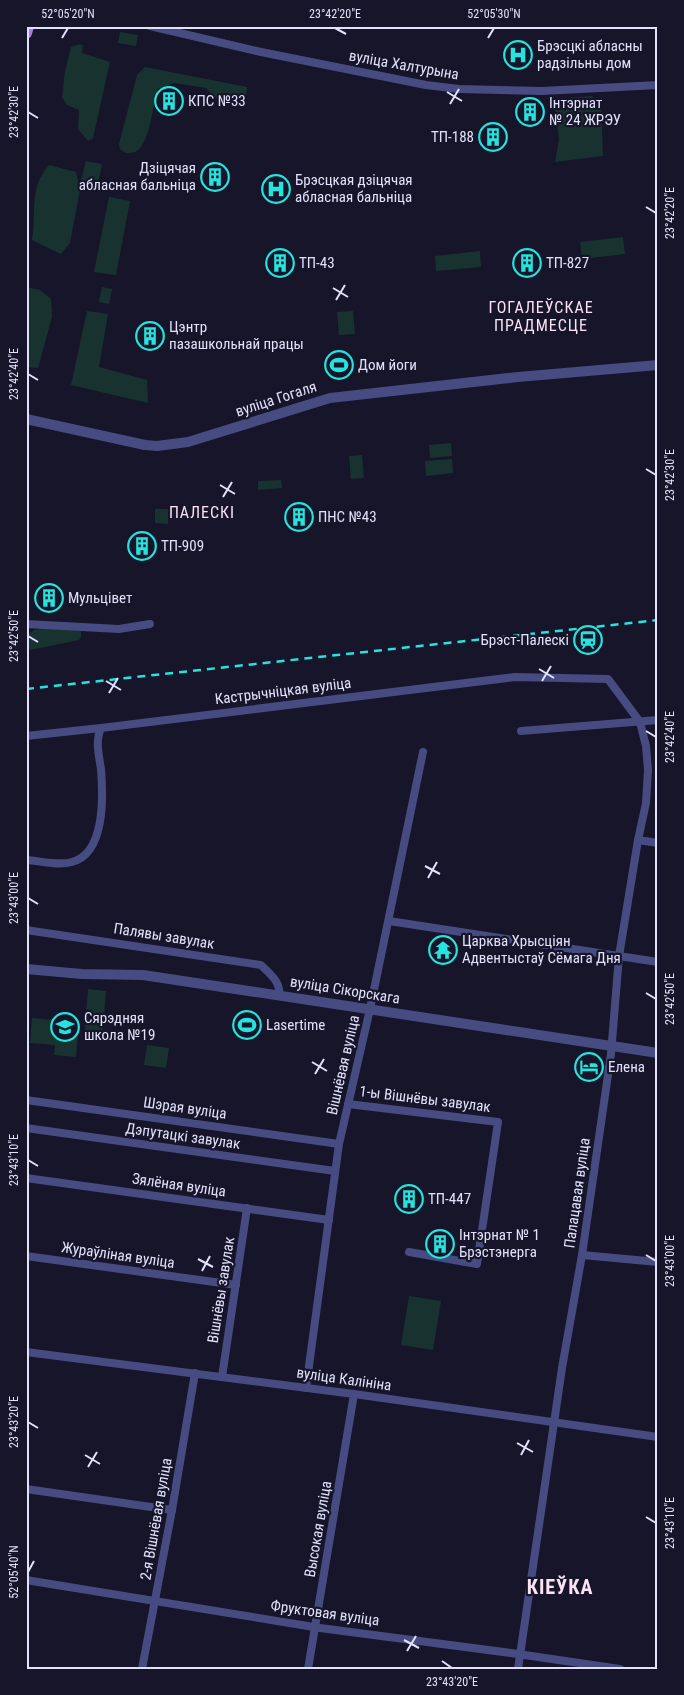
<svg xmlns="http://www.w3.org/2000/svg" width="684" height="1695" font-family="'Roboto Condensed',sans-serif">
	<rect width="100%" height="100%" fill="#16152a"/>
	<g fill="#18332f">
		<polygon points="120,32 138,35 136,46 118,43"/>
		<polygon points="80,44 83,46 82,53 110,62 93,138 88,141 78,129 79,110 67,105 62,97 65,71 71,47"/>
		<path d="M145 67 247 87 246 96 235 102 215 98 206 88 174 83 158 89C153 104 150 141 138 150 135 153 130 153 126 153L120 149 119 144 137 75Z"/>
		<polygon points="592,96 601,106 603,156 555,162 559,139 554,99"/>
		<polygon points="86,161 102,164 98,183 81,180"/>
		<path d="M49 165 76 172 80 190 70 243 61 254 32 240C37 211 28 189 49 165Z"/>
		<polygon points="109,197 130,201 116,275 94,272"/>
		<polygon points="623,237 625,254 582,259 580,242"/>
		<polygon points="480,251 481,267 436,271 435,256"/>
		<polygon points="26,287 40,290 51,299 52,317 38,368 26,367"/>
		<polygon points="102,287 112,289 109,304 99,302"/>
		<polygon points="87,311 108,314 99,367 147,380 148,403 71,385"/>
		<polygon points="353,311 355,334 339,335 337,312"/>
		<polygon points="451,443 452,456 430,458 429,445"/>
		<polygon points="362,455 364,478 351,479 349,456"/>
		<polygon points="452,459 453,473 426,476 425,461"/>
		<polygon points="281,480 282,488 258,490 258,481"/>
		<polygon points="155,509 168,509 168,524 155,523"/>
		<polygon points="66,628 81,631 81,637 79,640 30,650 26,648 26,636 34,630 39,629"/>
		<polygon points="88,989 106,991 102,1042 84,1041"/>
		<polygon points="32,1018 79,1022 76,1057 54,1055 55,1045 30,1043"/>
		<polygon points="147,1045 169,1048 166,1068 144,1065"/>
		<polygon points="409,1296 441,1301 433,1350 401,1345"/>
	</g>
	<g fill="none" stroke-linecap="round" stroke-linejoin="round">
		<g stroke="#464b82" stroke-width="8">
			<polyline points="150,26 261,52 426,85 459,89 542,91 658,85"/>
			<polyline points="26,624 119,629 150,624"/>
			<polyline points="521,731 658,720"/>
			<polyline points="26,736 101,728"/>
			<polyline points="638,840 658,843"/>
			<path d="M26 860C41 861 58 866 72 862 106 853 103 795 101 769 99 756 95 741 101 728L515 677 608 679 640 722 646 746 648 770 646 803 638 840 619 956 611 1054 582 1255 562 1368 518 1669"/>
			<polyline points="389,921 658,962"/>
			<path d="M26 930 261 965C270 974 281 982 279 995"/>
			<polyline points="26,1100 339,1144"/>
			<polyline points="348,1104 498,1122 477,1264 409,1252"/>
			<polyline points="26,1128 335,1171"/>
			<polyline points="26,1178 329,1220"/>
			<polyline points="582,1255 658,1262"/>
			<polyline points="26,1256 236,1285"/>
			<polyline points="26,1352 354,1394 658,1437"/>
			<polyline points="222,1377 247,1208"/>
			<polyline points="306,1388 339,1144 370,1009 423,752"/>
			<polyline points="26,1489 172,1510"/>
			<polyline points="26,1580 320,1628 511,1653 620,1669"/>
			<polyline points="142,1669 172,1510 195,1373"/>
			<polyline points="308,1669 354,1394"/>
		</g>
		<g stroke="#464b82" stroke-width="10">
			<polyline points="26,419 145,445 157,446 188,442 330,398 518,377 658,365"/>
			<polyline points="26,969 82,974 143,975 658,1053"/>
		</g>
		<polyline stroke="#b276ed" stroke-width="12" points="26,33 28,26"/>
		<polyline stroke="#26e3de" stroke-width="2.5" stroke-dasharray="8 6" stroke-linecap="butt" points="26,689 658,620"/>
	</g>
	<path fill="none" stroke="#e1e1fb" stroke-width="2" d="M335 28 346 34M62 38 68 28M488 38 494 28M447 92 462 101M450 104 459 89M28 112 38 118M646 207 656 213M333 288 348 297M336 300 345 285M28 374 38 380M646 469 656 475M220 485 235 494M223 497 232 482M28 636 38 642M539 669 554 678M106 681 121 690M542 681 551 666M109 693 118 678M646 731 656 737M425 866 440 874M428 878 437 862M28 898 38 904M646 993 656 999M312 1062 327 1071M315 1074 324 1059M28 1160 38 1166M646 1255 656 1261M198 1259 213 1267M202 1271 210 1256M28 1422 38 1428M517 1443 533 1452M85 1455 100 1464M521 1455 529 1440M88 1467 97 1452M646 1517 656 1523M28 1572 34 1561M404 1640 419 1648M407 1651 416 1636M442 1661 452 1668"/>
	<defs>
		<symbol id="hospital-ring" viewBox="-11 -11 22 22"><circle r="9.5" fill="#16152a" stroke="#26e3de" stroke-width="1.5"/><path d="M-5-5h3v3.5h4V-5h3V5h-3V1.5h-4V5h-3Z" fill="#26e3de"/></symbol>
		<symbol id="building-ring" viewBox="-11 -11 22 22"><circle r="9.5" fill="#16152a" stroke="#26e3de" stroke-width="1.5"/><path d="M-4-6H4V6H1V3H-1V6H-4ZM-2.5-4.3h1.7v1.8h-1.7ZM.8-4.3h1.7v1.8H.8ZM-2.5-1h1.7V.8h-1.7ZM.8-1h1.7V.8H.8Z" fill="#26e3de"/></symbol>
		<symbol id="stadium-ring" viewBox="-11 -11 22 22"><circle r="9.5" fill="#16152a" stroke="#26e3de" stroke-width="1.5"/><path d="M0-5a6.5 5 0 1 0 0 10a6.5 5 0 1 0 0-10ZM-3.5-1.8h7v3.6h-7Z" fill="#26e3de"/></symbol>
		<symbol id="station-ring" viewBox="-11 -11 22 22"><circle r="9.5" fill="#16152a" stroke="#26e3de" stroke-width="1.5"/><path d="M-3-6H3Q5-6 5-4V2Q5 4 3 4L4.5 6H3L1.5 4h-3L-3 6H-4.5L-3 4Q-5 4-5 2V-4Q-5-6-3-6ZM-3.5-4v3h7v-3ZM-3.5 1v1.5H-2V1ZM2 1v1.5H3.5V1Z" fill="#26e3de"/></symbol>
		<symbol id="temple-ring" viewBox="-11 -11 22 22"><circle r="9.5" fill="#16152a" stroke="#26e3de" stroke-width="1.5"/><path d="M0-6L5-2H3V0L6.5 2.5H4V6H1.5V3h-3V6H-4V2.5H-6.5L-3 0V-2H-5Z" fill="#26e3de"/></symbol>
		<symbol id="school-ring" viewBox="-11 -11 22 22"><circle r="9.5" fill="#16152a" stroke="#26e3de" stroke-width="1.5"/><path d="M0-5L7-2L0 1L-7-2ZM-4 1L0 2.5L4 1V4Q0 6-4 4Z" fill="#26e3de"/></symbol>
		<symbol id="hotel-ring" viewBox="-11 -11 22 22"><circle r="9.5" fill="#16152a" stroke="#26e3de" stroke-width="1.5"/><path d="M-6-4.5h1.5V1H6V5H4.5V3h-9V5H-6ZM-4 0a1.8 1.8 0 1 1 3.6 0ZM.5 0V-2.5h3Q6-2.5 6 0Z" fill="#26e3de"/></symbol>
	</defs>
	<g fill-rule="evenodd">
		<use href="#hospital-ring" x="502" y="39" width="32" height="32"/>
		<use href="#building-ring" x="153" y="85" width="32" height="32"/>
		<use href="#building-ring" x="514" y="96" width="32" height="32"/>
		<use href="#building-ring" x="477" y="121" width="32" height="32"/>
		<use href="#building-ring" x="199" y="161" width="32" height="32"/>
		<use href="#hospital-ring" x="260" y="173" width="32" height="32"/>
		<use href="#building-ring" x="264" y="247" width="32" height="32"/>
		<use href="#building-ring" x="511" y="247" width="32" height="32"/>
		<use href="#building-ring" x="134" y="320" width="32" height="32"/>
		<use href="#stadium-ring" x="323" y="349" width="32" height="32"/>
		<use href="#building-ring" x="283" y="501" width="32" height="32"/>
		<use href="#building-ring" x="126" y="530" width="32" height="32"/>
		<use href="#building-ring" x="33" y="582" width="32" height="32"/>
		<use href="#station-ring" x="572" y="624" width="32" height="32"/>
		<use href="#temple-ring" x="427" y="934" width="32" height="32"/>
		<use href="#stadium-ring" x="231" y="1009" width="32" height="32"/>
		<use href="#school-ring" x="49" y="1011" width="32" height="32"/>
		<use href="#hotel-ring" x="573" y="1051" width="32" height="32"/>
		<use href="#building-ring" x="393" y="1183" width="32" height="32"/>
		<use href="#building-ring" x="424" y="1228" width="32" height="32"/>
	</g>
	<g text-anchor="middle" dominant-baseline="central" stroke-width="4.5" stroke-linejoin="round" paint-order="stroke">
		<g font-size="15" fill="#e1e1fb" stroke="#16152a" text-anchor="start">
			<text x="537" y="46">Брэсцкі абласны<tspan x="537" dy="17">радзільны дом</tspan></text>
			<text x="188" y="101">КПС №33</text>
			<text x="549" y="103">Інтэрнат<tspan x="549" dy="17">№ 24 ЖРЭУ</tspan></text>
			<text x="474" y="137" text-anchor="end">ТП-188</text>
			<text x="196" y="168" text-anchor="end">Дзіцячая<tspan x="196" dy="17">абласная бальніца</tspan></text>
			<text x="295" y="180">Брэсцкая дзіцячая<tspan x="295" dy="17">абласная бальніца</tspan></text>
			<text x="299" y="263">ТП-43</text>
			<text x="546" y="263">ТП-827</text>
			<text x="169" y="327">Цэнтр<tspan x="169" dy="17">пазашкольнай працы</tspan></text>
			<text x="358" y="365">Дом йоги</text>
			<text x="318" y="517">ПНС №43</text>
			<text x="161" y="546">ТП-909</text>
			<text x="68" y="598">Мульцівет</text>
			<text x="569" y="640" text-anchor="end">Брэст-Палескі</text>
			<text x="462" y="941">Царква Хрысціян<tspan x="462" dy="17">Адвентыстаў Сёмага Дня</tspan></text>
			<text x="84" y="1018">Сярэдняя<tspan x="84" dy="17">школа №19</tspan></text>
			<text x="266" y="1025">Lasertime</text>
			<text x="608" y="1067">Елена</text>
			<text x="428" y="1199">ТП-447</text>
			<text x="459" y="1235">Інтэрнат № 1<tspan x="459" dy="17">Брэстэнерга</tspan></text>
		</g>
		<g font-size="15" fill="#e1e1fb" stroke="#16152a">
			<text transform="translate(404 65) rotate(10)">вуліца Халтурына</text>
			<text transform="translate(276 399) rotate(-18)">вуліца Гогаля</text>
			<text transform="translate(283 691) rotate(-7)">Кастрычніцкая вуліца</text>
			<text transform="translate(164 936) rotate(9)">Палявы завулак</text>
			<text transform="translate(345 990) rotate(9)">вуліца Сікорскага</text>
			<text transform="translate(343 1065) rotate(-77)">Вішнёвая вуліца</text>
			<text transform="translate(425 1099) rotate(7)">1-ы Вішнёвы завулак</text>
			<text transform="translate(185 1108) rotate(8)">Шэрая вуліца</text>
			<text transform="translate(183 1136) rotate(8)">Дэпутацкі завулак</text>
			<text transform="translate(179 1185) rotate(8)">Зялёная вуліца</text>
			<text transform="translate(577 1193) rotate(-82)">Палацавая вуліца</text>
			<text transform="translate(118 1255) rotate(8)">Жураўліная вуліца</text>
			<text transform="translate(221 1290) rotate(-81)">Вішнёвы завулак</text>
			<text transform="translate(344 1379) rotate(8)">вуліца Калініна</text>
			<text transform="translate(156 1519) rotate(-80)">2-я Вішнёвая вуліца</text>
			<text transform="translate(318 1529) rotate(-80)">Высокая вуліца</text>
			<text transform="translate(325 1613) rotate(8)">Фруктовая вуліца</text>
		</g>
		<g font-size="16" letter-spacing="1" fill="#fbe3f5" stroke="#16152a">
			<text x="541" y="307">ГОГАЛЕЎСКАЕ<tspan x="541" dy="18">ПРАДМЕСЦЕ</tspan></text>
			<text x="202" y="512">ПАЛЕСКІ</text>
		</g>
		<g font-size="20" font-weight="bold" letter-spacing="1" fill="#fbe3f5" stroke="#16152a">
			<text x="560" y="1587">КІЕЎКА</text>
		</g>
	</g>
	<rect width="684" height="1695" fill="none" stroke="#16152a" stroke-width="55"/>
	<rect x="28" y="28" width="628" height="1640" fill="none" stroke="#e1e1fb" stroke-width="2"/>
	<g font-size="12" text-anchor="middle" fill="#e1e1fb">
		<text x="68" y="18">52°05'20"N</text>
		<text x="335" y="18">23°42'20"E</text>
		<text x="494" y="18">52°05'30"N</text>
		<text transform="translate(14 112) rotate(-90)" y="4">23°42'30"E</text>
		<text transform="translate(670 213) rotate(-90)" y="4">23°42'20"E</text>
		<text transform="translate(14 374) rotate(-90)" y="4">23°42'40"E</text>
		<text transform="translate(670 475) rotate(-90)" y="4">23°42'30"E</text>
		<text transform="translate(14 636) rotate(-90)" y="4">23°42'50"E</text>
		<text transform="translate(670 737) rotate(-90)" y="4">23°42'40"E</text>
		<text transform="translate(14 898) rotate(-90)" y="4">23°43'00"E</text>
		<text transform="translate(670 999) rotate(-90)" y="4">23°42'50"E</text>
		<text transform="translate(14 1160) rotate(-90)" y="4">23°43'10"E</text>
		<text transform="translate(670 1261) rotate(-90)" y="4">23°43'00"E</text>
		<text transform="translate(14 1422) rotate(-90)" y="4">23°43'20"E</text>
		<text transform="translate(670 1523) rotate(-90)" y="4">23°43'10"E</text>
		<text transform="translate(14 1572) rotate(-90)" y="4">52°05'40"N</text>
		<text x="452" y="1686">23°43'20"E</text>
	</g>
</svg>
